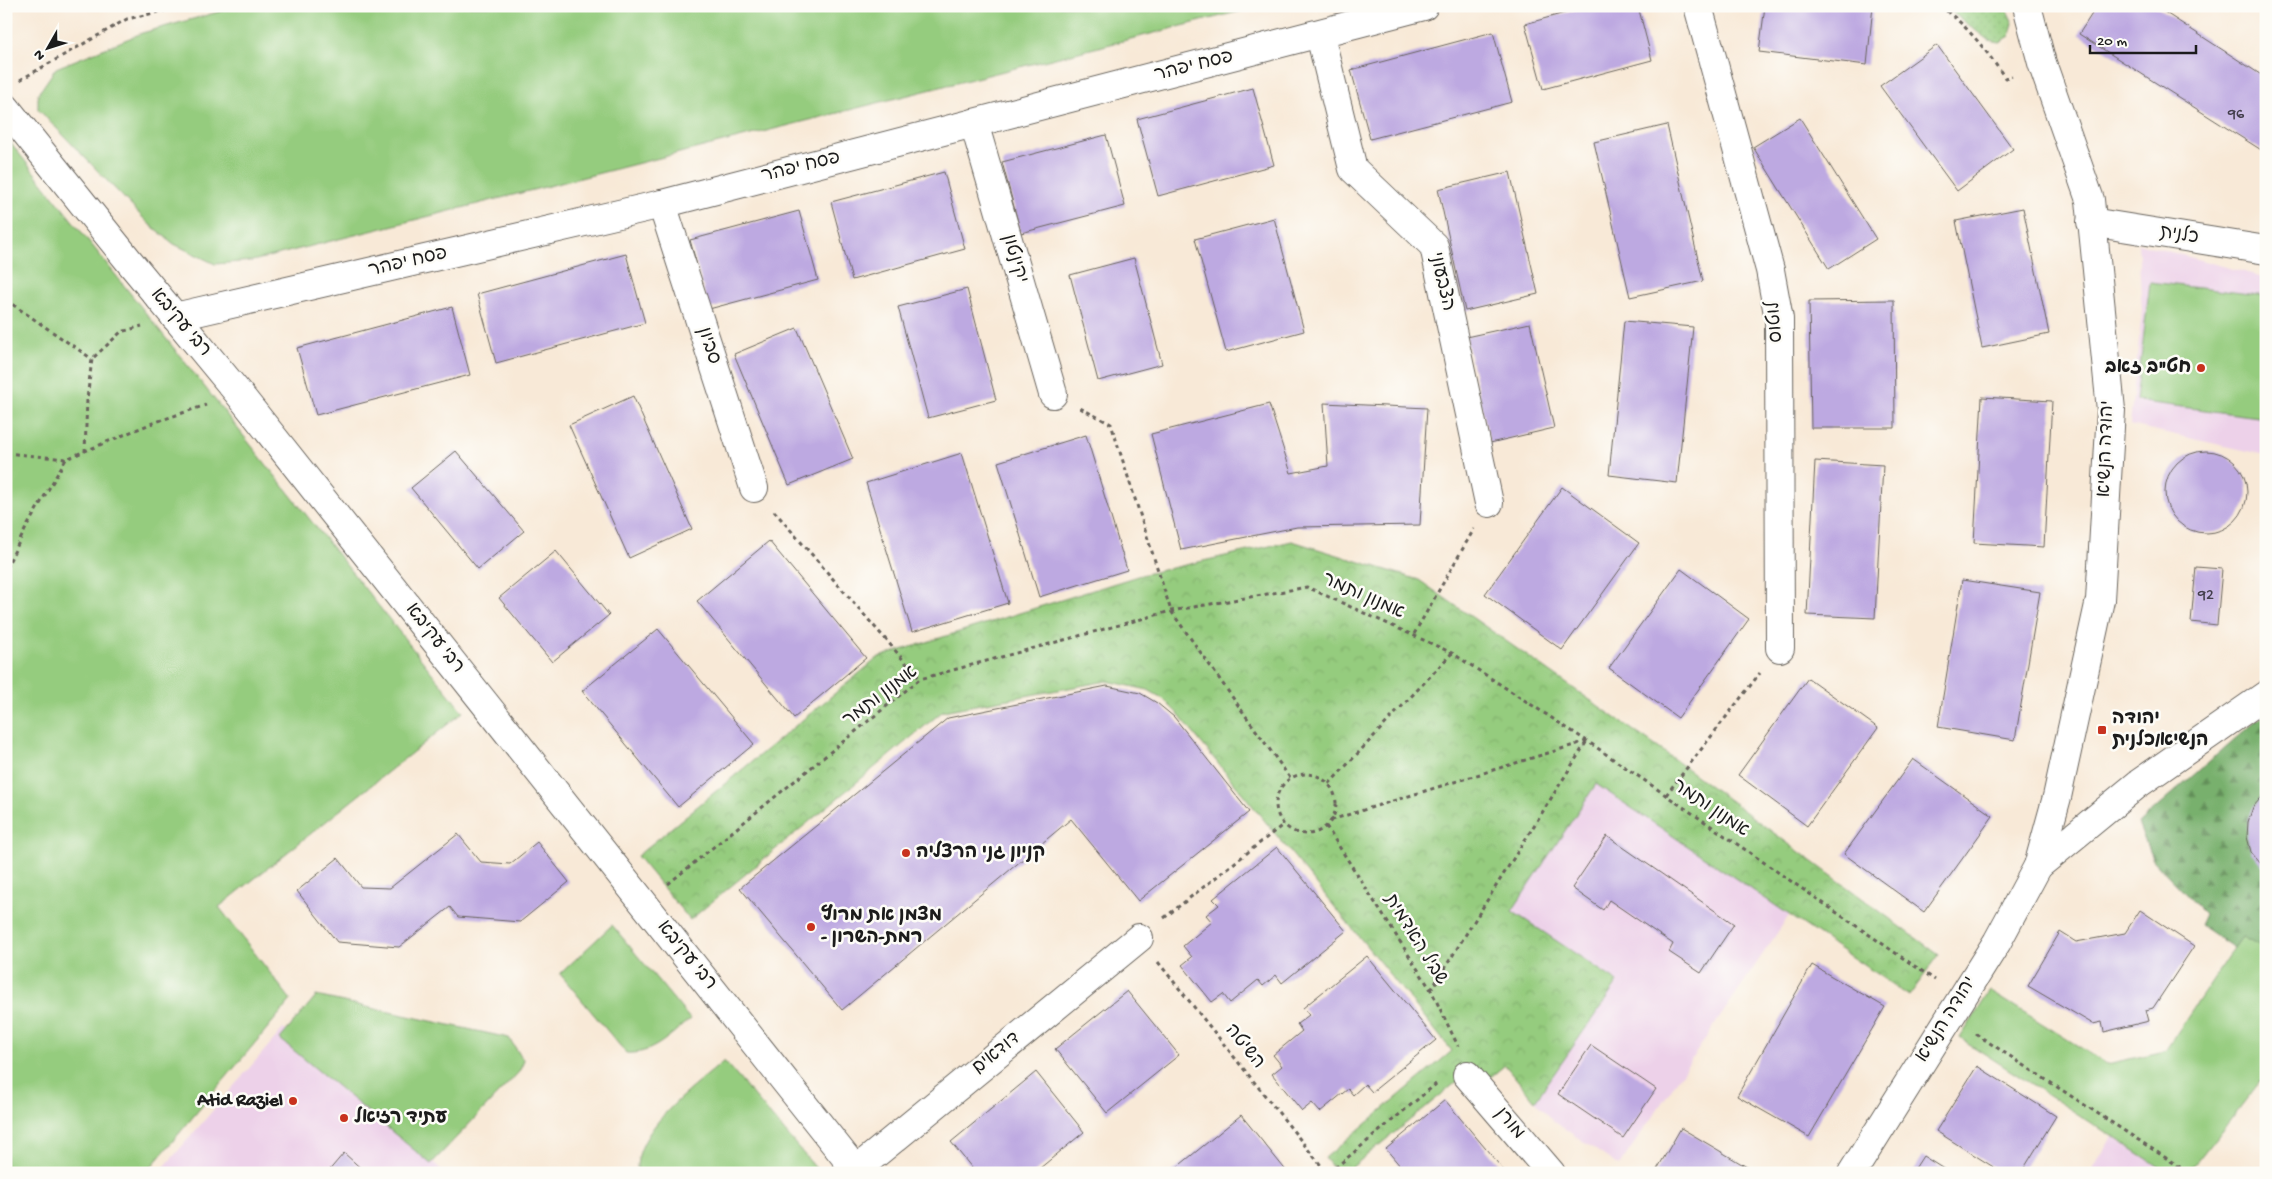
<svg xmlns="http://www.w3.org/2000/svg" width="2272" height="1179" font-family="'Gochi Hand','Playpen Sans Hebrew',sans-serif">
	<defs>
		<pattern id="forest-firs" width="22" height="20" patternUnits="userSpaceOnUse" patternTransform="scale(1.25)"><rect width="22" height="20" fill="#78b06d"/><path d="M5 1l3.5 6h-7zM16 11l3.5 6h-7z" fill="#628e59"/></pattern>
		<pattern id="park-crowns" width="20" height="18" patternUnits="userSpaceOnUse" patternTransform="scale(1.25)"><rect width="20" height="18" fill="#95cc7e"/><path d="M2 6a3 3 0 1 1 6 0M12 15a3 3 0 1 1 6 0" fill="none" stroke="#80af6c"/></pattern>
		<pattern id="garden-dots" width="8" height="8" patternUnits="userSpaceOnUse" patternTransform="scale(1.25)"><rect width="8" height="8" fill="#95cc7e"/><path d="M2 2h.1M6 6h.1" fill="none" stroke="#80af6c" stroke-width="1.8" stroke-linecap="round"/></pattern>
	</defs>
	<rect width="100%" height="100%" fill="#fdfcf7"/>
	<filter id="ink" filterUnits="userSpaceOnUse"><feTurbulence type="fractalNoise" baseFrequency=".02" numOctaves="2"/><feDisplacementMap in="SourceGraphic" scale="10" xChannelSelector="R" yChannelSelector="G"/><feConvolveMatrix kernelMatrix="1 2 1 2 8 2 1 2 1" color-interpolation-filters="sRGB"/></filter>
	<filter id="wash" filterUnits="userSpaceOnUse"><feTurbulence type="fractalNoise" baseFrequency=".0096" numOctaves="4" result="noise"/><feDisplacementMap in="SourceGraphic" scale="20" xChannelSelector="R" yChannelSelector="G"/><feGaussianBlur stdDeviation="1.12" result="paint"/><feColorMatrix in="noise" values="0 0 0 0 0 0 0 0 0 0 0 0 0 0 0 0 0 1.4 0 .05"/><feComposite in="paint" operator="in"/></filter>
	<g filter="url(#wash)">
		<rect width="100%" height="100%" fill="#f8e9d7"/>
		<g fill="#edd1e9">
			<polygon points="2138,243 2266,278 2266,455 2130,425 2142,311"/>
			<polygon points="1596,784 1790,914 1619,1166 1552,1120 1535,1101 1618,982 1511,911"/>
			<polygon points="316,996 509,1038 524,1061 519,1072 433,1162 445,1173 159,1173 283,1029 286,1031"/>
			<polygon points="2112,1137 2169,1173 2090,1173"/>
		</g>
		<g fill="#95cc7e" stroke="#58744d">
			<polygon points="240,6 1261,6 252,261 215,264 174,244 148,223 38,109 38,94 56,68 142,33"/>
			<polygon points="6,137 463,712 219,907 291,1000 146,1173 6,1173"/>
			<polygon points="2150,282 2266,296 2266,418 2136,401"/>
			<path d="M612 925 690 1019C670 1035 653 1055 626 1053L560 974Z"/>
			<polygon points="2242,936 2266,950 2266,1074 2196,1164 2181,1173 2169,1173 1960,1038 1990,991 2107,1064 2165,1051"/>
			<polygon points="316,996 509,1038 524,1061 519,1072 431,1164 280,1039"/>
			<path d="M724 1061 820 1173H637C634 1129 694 1087 724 1061Z"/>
		</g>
		<polygon fill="url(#forest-firs)" stroke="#4a6644" points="2266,715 2266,950 2242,937 2234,948 2200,925 2205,914 2153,860 2138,824 2254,722"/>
		<polygon fill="url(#park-crowns)" stroke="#58744d" points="1292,541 1419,580 1667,754 1939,955 1909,996 1596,784 1512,911 1618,982 1535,1101 1505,1065 1487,1080 1475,1067 1345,1173 1337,1173 1325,1158 1452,1051 1177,713 1162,698 1148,690 1107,681 943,711 690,920 637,856 879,657 1141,575"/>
		<polygon fill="url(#garden-dots)" stroke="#58744d" points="1944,6 2005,6 2013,23 2010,36 2000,42 1988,40"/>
		<g id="blocks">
			<g fill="#bda9e1">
				<polygon points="1590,6 1638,6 1652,60 1543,89 1525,24"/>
				<polygon points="1765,6 1873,6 1867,65 1759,52"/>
				<polygon points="2097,6 2155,6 2266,78 2266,153 2079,34"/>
				<polygon points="1493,32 1512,102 1370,139 1351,70"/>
				<polygon points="1937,45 2013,149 1957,191 1880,86"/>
				<polygon points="1253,88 1274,165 1158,196 1137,119"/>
				<polygon points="1800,118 1876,239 1829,269 1753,147"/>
				<polygon points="1667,125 1703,281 1630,297 1594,142"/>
				<polygon points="1106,135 1125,206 1021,233 1002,162"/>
				<polygon points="944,172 965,249 852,280 831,202"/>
				<polygon points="1510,172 1538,294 1465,311 1438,189"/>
				<polygon points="2023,208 2049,334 1982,348 1956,221"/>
				<polygon points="799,211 818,280 709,309 690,240"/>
				<polygon points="1274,218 1304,331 1226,352 1195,239"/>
				<polygon points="626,254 645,323 496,363 477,294"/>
				<polygon points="1134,258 1162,364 1098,381 1070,275"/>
				<polygon points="967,289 996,400 928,418 898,307"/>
				<polygon points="1894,300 1895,428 1811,428 1809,301"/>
				<polygon points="452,307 470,375 316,415 297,348"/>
				<polygon points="1624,321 1693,327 1677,483 1609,475"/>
				<polygon points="1530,323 1554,428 1490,443 1466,337"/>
				<polygon points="797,328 853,459 789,485 734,354"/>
				<polygon points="633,396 692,529 629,558 569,425"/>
				<polygon points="1982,397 2052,401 2044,547 1974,543"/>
				<polygon points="1324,403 1427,408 1420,525 1297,527 1181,550 1151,434 1269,404 1291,473 1328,466"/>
				<polygon points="1086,435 1127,570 1039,597 998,462"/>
				<circle cx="2206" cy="492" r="41"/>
				<polygon points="456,451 524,531 478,569 411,488"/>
				<polygon points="962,453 1008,603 912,632 866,483"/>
				<polygon points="1815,461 1883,465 1875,618 1807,615"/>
				<polygon points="1562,487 1639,543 1562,650 1485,594"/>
				<polygon points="769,541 866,658 794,718 697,601"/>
				<polygon points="556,551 609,615 552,662 499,598"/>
				<polygon points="2196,567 2222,569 2217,625 2191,622"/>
				<polygon points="1681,569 1749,619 1678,718 1609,668"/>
				<polygon points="1962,580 2040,592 2015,740 1938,727"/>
				<polygon points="658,629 754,744 678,807 582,691"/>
				<polygon points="1808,678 1878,728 1807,826 1738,775"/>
				<polygon points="1107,686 1140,693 1157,703 1174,717 1249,812 1138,901 1071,819 842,1010 740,888 948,718"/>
				<polygon points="1913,759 1993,816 1924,912 1844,854"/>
				<polygon points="2266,792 2266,870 2251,852 2247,837 2248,822 2253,807"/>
				<polygon points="458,834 481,862 510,864 537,842 569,882 520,922 458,917 450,907 399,947 337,942 297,891 338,858 361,887 390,888"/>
				<polygon points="1607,836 1734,924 1701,973 1669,952 1673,944 1609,900 1603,910 1572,888"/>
				<polygon points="1277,847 1346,931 1282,983 1276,975 1263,986 1258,980 1230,1003 1223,994 1212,1002 1182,965 1192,957 1183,946 1212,922 1206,915 1219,905 1213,899"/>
				<polygon points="2140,910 2194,946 2153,1008 2146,1010 2149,1021 2104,1032 2102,1022 2093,1024 2028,986 2060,932 2076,942 2125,933"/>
				<polygon points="1367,956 1436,1040 1372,1092 1365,1084 1353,1095 1348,1089 1320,1112 1312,1103 1302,1111 1272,1074 1282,1066 1273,1055 1302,1031 1297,1024 1309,1015 1303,1008"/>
				<polygon points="1812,965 1885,1007 1809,1137 1737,1096"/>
				<polygon points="1127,991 1179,1055 1107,1113 1055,1049"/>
				<polygon points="1591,1045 1656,1089 1623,1138 1558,1094"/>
				<polygon points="1977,1066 2056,1116 2021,1173 2003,1173 1936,1131"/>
				<polygon points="1036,1072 1084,1132 1034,1173 976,1173 951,1142"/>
				<polygon points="1445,1100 1506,1173 1406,1173 1386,1149"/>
				<polygon points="1241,1115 1288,1173 1170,1173"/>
				<polygon points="1681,1128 1757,1173 1655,1173"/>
				<polygon points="344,1153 366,1173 327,1173"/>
				<polygon points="1923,1156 1950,1173 1912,1173"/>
			</g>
		</g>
	</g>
	<g filter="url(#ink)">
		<use href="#blocks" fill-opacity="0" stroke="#69645d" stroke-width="1"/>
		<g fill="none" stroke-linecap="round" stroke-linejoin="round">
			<defs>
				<g id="minor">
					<polyline points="1698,6 1770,270 1779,319 1780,648"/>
					<polyline points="1320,35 1353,169 1434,246 1489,503"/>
					<polyline points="6,108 129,261 239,394 858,1173"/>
					<polyline points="974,123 1053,394"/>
					<polyline points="662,204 754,488"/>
					<polyline points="2091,222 2266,250"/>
					<polyline points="175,317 662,204 1424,6"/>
					<polyline points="2038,866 2138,784 2266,695"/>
					<polyline points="1467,1075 1551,1173"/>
					<polyline points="856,1170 1139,938"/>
					<polyline points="1852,1173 1997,942 2038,866 2057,797 2100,600 2111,410 2090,200 2042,63 2027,6"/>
				</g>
			</defs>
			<use href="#minor" stroke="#69645d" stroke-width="30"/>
			<g stroke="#69645d" stroke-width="3" stroke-dasharray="4 4" stroke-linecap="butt">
				<path d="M1940 6C1967 25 1987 51 2005 78L2012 76"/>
				<polyline points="20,80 127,19 185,6"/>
				<polyline points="6,300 92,359"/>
				<polyline points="1080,408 1111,424 1171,611 1290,778"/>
				<polyline points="85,452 87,399 92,359 121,332 142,326"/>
				<polyline points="6,453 66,459 150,424 206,405"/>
				<polyline points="774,511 920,679"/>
				<polyline points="6,568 26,528 66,459"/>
				<polyline points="1414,634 1474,529"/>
				<circle cx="1306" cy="804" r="30"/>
				<polyline points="1329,784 1452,653"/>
				<polyline points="1666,795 1760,673"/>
				<polyline points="1331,820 1587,741"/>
				<polyline points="1326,826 1431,990 1458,1046"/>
				<polyline points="668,884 920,679 1171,611 1307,587 1452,653 1587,741 1935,980"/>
				<polyline points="1164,918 1284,824"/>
				<polyline points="1158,962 1327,1173"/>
				<polyline points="1431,990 1587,741"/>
				<polyline points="1976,1034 2189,1173"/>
				<polyline points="1329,1173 1436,1084"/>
			</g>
			<use href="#minor" stroke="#fff" stroke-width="28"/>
		</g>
	</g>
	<g fill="#c8321e" stroke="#fdfcf7" stroke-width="2">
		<circle cx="2201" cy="368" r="5"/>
		<rect x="2097" y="725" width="10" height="10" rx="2.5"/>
		<circle cx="906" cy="853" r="5"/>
		<circle cx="811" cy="927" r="5"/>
		<circle cx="293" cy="1101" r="5"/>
		<circle cx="344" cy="1118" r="5"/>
	</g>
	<g text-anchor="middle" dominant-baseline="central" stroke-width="5" stroke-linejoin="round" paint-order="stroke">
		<g font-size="16" fill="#443f4d">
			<text x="2236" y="115">96</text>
			<text x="2206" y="596">92</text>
		</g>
		<g font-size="19" fill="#1c1c1c" stroke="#fdfcf7">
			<text transform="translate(1194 67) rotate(-14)">פסח יפהר</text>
			<text transform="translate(801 168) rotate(-14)">פסח יפהר</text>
			<text transform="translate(2179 236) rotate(9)">כלנית</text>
			<text transform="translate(1014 259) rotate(74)">יקינטון</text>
			<text transform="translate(408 263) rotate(-13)">פסח יפהר</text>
			<text transform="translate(1441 282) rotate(77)">הצבעוני</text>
			<text transform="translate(1776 322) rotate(-95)">לוטוס</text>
			<text transform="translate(180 323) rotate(50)">רבי עקיבא</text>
			<text transform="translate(708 346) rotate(72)">סביון</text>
			<text transform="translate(2107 449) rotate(-88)">יהודה הנשיא</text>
			<text transform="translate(1363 597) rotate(24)">אמנון ותמר</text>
			<text transform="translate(434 639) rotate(52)">רבי עקיבא</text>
			<text transform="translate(881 697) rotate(-37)">אמנון ותמר</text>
			<text transform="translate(1710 809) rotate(34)">אמנון ותמר</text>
			<text transform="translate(1415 940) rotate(58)">שביל האדמית</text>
			<text transform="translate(686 956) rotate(51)">רבי עקיבא</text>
			<text transform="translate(1947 1020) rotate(-58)">יהודה הנשיא</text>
			<text transform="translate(1244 1047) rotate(51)">השיטה</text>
			<text transform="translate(997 1054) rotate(-39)">דודאים</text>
			<text transform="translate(1509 1124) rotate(50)">מורן</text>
		</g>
		<g font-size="19" font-weight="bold" fill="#1c1c1c" stroke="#fdfcf7" text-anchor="start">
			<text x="2191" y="368" text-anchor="end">חט"ב זאב</text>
			<text x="2112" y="719">יהודה<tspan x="2112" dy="22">הנשיא/כלנית</tspan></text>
			<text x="916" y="853">קניון גני הרצליה</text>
			<text x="821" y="916">מצמן את מרוץ<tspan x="821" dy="22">- רמת-השרון</tspan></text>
			<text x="283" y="1101" text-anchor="end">Atid Raziel</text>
			<text x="354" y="1118">עתיד רזיאל</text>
		</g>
	</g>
	<rect width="2272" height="1179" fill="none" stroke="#fdfcf7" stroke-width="25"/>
	<g transform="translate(48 48) rotate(231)" stroke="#fdfcf7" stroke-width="4" paint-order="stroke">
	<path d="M0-4L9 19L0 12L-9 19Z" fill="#1c1c1c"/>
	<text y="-8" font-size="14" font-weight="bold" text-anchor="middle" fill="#1c1c1c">N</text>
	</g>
	<path d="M2090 45v8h106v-8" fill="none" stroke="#1c1c1c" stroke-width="2.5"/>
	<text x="2097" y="45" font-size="15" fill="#1c1c1c" stroke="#fdfcf7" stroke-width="4" paint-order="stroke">20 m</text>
</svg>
